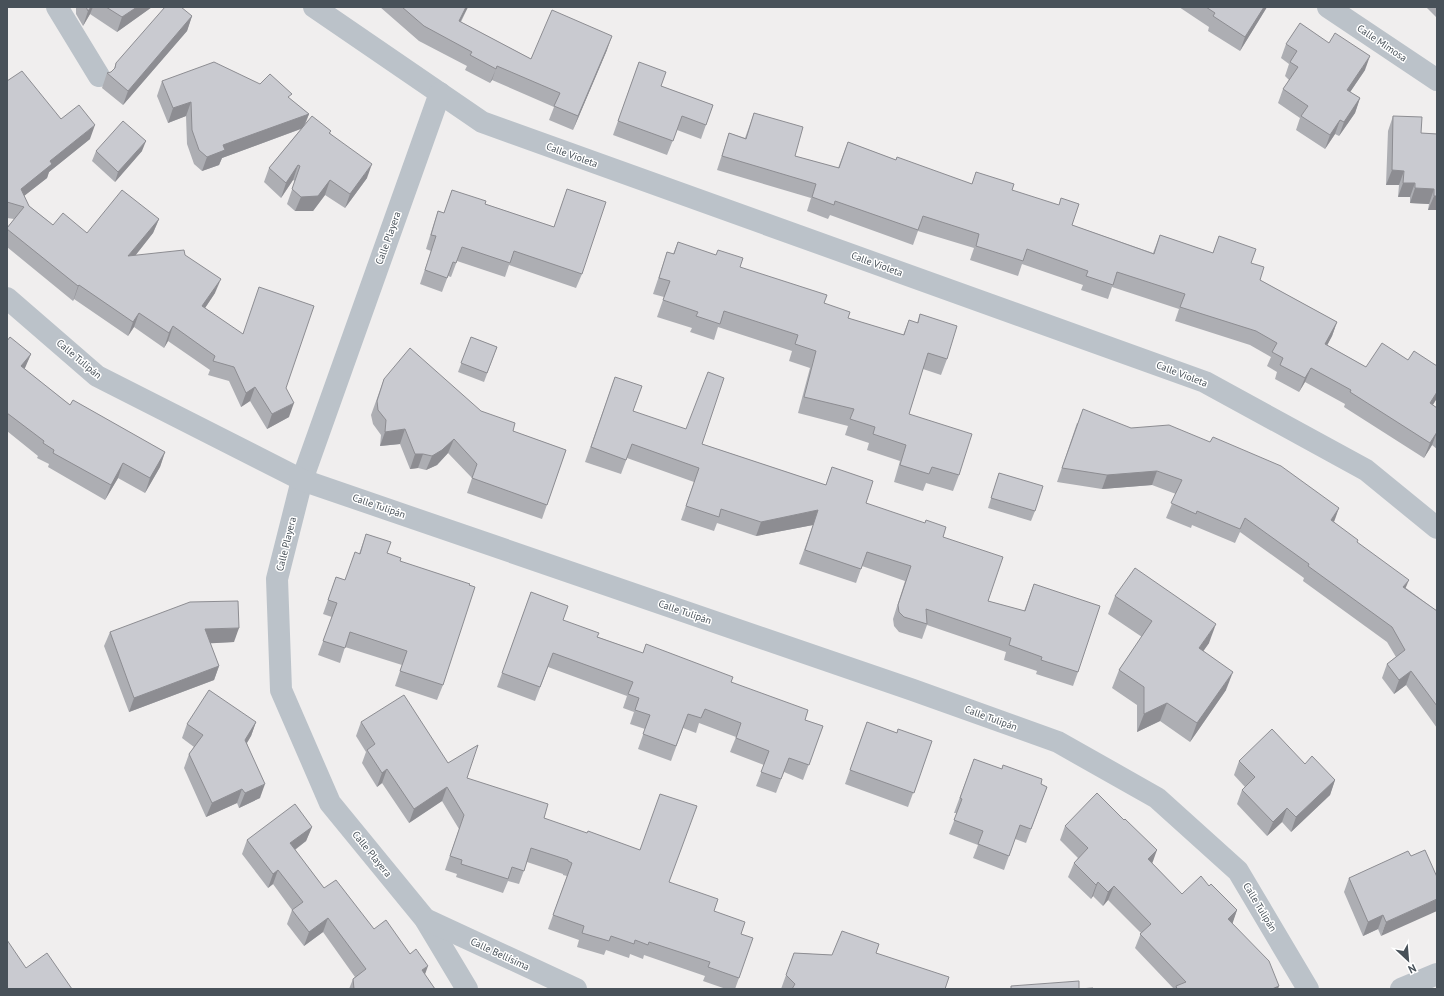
<svg xmlns="http://www.w3.org/2000/svg" width="1444" height="996" font-family="'PT Sans',sans-serif">
	<rect width="100%" height="100%" fill="#f0eeee"/>
	<g fill="none" stroke-linecap="round" stroke-linejoin="round">
		<g stroke="#bbc2c9" stroke-width="22">
			<polyline points="57,7 99,76"/>
			<polyline points="314,7 482,122 1205,382 1366,470 1437,528"/>
			<polyline points="1328,7 1437,80"/>
			<polyline points="440,93 302,480 277,579 281,690 330,803 425,919 467,989"/>
			<polyline points="7,298 97,376 302,480 913,690 1058,742 1157,798 1238,871 1308,989"/>
			<polyline points="425,919 576,989"/>
			<polyline points="1401,989 1437,974"/>
		</g>
	</g>
	<g fill="#adaeb3">
		<polygon points="76,7 152,7 117,32 90,14 83,26 76,14"/>
		<polygon points="380,7 468,7 461,22 531,59 607,50 573,130 549,120 554,107 492,80 490,83 465,70 467,66 419,41"/>
		<polygon points="1179,7 1267,7 1240,51 1208,31 1209,27"/>
		<polygon points="1426,7 1437,7 1437,18"/>
		<polygon points="192,16 187,31 123,105 102,88 107,73 111,72 114,69 116,63"/>
		<polygon points="1286,44 1365,70 1350,92 1360,98 1355,113 1339,136 1335,134 1325,149 1296,130 1300,118 1278,103 1283,89 1289,80 1285,76 1289,64 1281,58"/>
		<polygon points="639,62 661,86 713,105 701,139 677,130 667,155 613,135"/>
		<polygon points="7,81 90,139 49,172 47,178 24,196 29,206 53,225 87,233 159,219 153,233 135,256 185,255 215,293 205,308 286,388 289,417 267,429 250,401 241,407 229,381 208,375 210,370 168,341 164,348 134,327 128,336 74,299 73,301 7,247 7,228 14,219 7,218"/>
		<polygon points="162,81 290,99 309,114 305,125 331,131 330,133 367,178 345,208 325,195 313,211 295,211 287,204 295,181 293,180 281,198 264,182 269,168 301,129 222,158 219,165 202,171 194,164 187,144 186,116 168,123 157,96"/>
		<polygon points="754,113 795,156 838,168 848,142 896,160 972,184 976,172 1012,190 1072,225 1153,253 1160,235 1213,253 1219,236 1251,263 1260,280 1337,322 1332,336 1327,345 1366,367 1408,360 1437,366 1437,398 1433,405 1437,408 1437,449 1432,445 1424,458 1344,407 1345,404 1305,382 1299,392 1275,379 1277,372 1267,366 1271,357 1250,345 1175,321 1179,309 1112,287 1108,299 1081,290 1083,285 1022,264 1018,276 970,260 974,248 918,231 913,245 830,215 828,219 807,211 811,198 717,170 729,133 745,138"/>
		<polygon points="1393,116 1421,133 1437,134 1437,210 1428,210 1429,204 1410,203 1410,197 1398,197 1399,185 1386,185 1388,131"/>
		<polygon points="96,151 142,151 115,182 92,161"/>
		<polygon points="567,189 582,274 576,288 509,265 505,277 457,261 451,277 448,276 442,292 420,284 431,251 426,249 433,226 438,211 444,213 452,190 485,204 554,227"/>
		<polygon points="678,242 824,303 848,318 903,335 909,320 917,323 920,314 947,359 941,375 923,369 909,414 959,475 953,491 926,483 923,491 894,482 900,461 867,450 869,443 845,435 848,426 798,413 810,368 789,361 792,351 718,327 714,340 690,332 692,328 657,317 664,297 653,294 667,252 673,254"/>
		<polygon points="471,337 497,347 484,382 458,372"/>
		<polygon points="7,341 31,354 24,369 70,405 165,452 160,467 145,493 118,478 105,500 48,467 49,464 37,458 38,456 7,431"/>
		<polygon points="615,377 633,411 702,444 826,485 832,467 866,503 943,537 988,601 1024,611 1034,584 1078,672 1073,686 1036,674 1037,671 1004,660 1006,652 927,625 922,639 899,632 894,626 893,619 905,581 862,566 856,583 799,564 813,525 756,536 717,523 714,531 681,520 694,482 627,458 621,474 585,462"/>
		<polygon points="384,379 481,411 513,431 566,450 542,519 467,493 472,478 448,453 437,465 426,470 418,468 410,469 400,444 380,446 381,435 373,424 371,415"/>
		<polygon points="1077,423 1334,522 1357,543 1406,588 1437,611 1437,728 1406,685 1394,694 1382,678 1387,664 1396,657 1387,642 1303,581 1304,578 1240,532 1235,543 1192,525 1191,528 1166,518 1176,494 1152,485 1102,489 1057,482"/>
		<polygon points="999,473 1035,511 1031,521 988,508"/>
		<polygon points="366,534 387,553 400,561 443,685 437,700 395,686 402,665 345,647 340,663 318,655 332,617 323,614 336,577 345,580 359,554"/>
		<polygon points="531,592 563,620 598,637 642,653 731,682 805,720 823,726 803,780 784,772 776,793 756,786 764,765 730,752 736,737 699,723 696,733 683,728 671,761 638,749 645,729 630,724 634,712 623,708 627,696 548,667 535,701 497,687"/>
		<polygon points="1115,596 1209,643 1203,651 1226,690 1190,742 1160,721 1137,732 1137,705 1112,688 1119,670 1142,637 1108,614"/>
		<polygon points="110,632 234,642 210,643 219,666 214,680 129,712 104,646"/>
		<polygon points="256,722 251,736 247,743 260,798 239,808 237,803 206,817 184,768 189,754 194,747 182,738 187,724"/>
		<polygon points="361,722 448,763 467,778 669,882 714,911 741,934 739,978 735,989 726,989 703,981 705,976 644,955 643,959 630,954 629,958 606,950 604,955 577,947 579,940 548,929 567,876 563,875 563,874 527,862 519,884 508,881 503,893 456,877 457,874 445,870 459,829 442,801 409,823 382,783 377,787 362,763 366,752 356,736"/>
		<polygon points="867,722 897,733 932,741 908,807 845,784"/>
		<polygon points="974,759 1041,784 1047,787 1026,843 1015,839 1004,870 973,858 978,845 949,834 957,813 954,813"/>
		<polygon points="1239,761 1305,764 1335,780 1330,795 1291,832 1282,822 1267,836 1237,804 1242,790 1245,787 1234,775"/>
		<polygon points="1065,826 1152,863 1182,894 1209,886 1237,910 1232,923 1278,989 1174,989 1135,948 1141,933 1108,900 1103,906 1093,896 1091,899 1068,877 1074,863 1078,858 1060,840"/>
		<polygon points="312,827 306,841 295,850 324,888 374,929 425,975 435,989 349,989 353,979 355,977 323,932 304,946 287,924 292,910 273,884 268,888 242,854 247,840"/>
		<polygon points="1411,856 1381,936 1378,929 1363,936 1344,892 1349,878"/>
		<polygon points="794,953 832,955 876,953 945,989 781,989"/>
	</g>
	<g fill="#8d8d92">
		<polygon points="91,7 93,7 90,14 83,26 88,11"/>
		<polygon points="137,7 152,7 117,32 122,17"/>
		<polygon points="466,7 468,7 453,35 459,21"/>
		<polygon points="1264,7 1267,7 1240,51 1245,37"/>
		<polygon points="192,16 187,31 123,105 128,91"/>
		<polygon points="612,36 607,50 573,130 578,116"/>
		<polygon points="1370,56 1365,70 1342,104 1347,90"/>
		<polygon points="497,66 492,80 490,83 496,69"/>
		<polygon points="1360,98 1355,113 1339,136 1344,122"/>
		<polygon points="191,102 186,116 168,123 173,108"/>
		<polygon points="309,114 303,128 222,158 219,165 202,171 207,157 223,145"/>
		<polygon points="1340,120 1335,134 1325,149 1330,135"/>
		<polygon points="95,125 90,139 49,172 47,178 15,203 21,189 50,161"/>
		<polygon points="146,141 142,151 115,182 118,172"/>
		<polygon points="372,164 367,178 345,208 350,194"/>
		<polygon points="298,165 293,180 281,198 286,183"/>
		<polygon points="1392,170 1404,171 1399,185 1386,185"/>
		<polygon points="330,180 325,195 313,211 295,211 301,197"/>
		<polygon points="1403,183 1415,183 1410,197 1398,197"/>
		<polygon points="1415,188 1434,189 1429,204 1410,203"/>
		<polygon points="1434,196 1437,196 1437,210 1428,210"/>
		<polygon points="159,219 153,233 123,271 128,256"/>
		<polygon points="221,279 215,293 197,320 202,306"/>
		<polygon points="79,285 74,299 73,301 78,286"/>
		<polygon points="139,313 134,327 128,336 133,322"/>
		<polygon points="1337,322 1332,336 1320,359 1325,344"/>
		<polygon points="173,326 168,341 164,348 169,333"/>
		<polygon points="31,354 25,368 15,381 21,366"/>
		<polygon points="1311,368 1305,382 1299,392 1305,378"/>
		<polygon points="255,387 250,401 241,407 246,393"/>
		<polygon points="1437,392 1437,398 1425,417 1430,403"/>
		<polygon points="294,403 289,417 267,429 272,414"/>
		<polygon points="405,429 400,444 380,446 385,432"/>
		<polygon points="1437,432 1432,445 1424,458 1430,443"/>
		<polygon points="454,439 448,453 437,465 426,470 432,456"/>
		<polygon points="165,452 160,467 145,493 150,478"/>
		<polygon points="415,454 423,454 418,468 410,469"/>
		<polygon points="123,463 118,478 105,500 111,485"/>
		<polygon points="1157,471 1152,485 1102,489 1107,475"/>
		<polygon points="1339,508 1334,522 1331,520"/>
		<polygon points="818,510 813,525 756,536 761,522"/>
		<polygon points="1409,580 1403,594 1403,587"/>
		<polygon points="1216,624 1209,643 1193,666 1199,648"/>
		<polygon points="239,628 234,642 199,644 205,629"/>
		<polygon points="219,666 214,680 129,712 134,698"/>
		<polygon points="1411,671 1406,685 1394,694 1399,680"/>
		<polygon points="1233,672 1226,690 1190,742 1197,723"/>
		<polygon points="1167,703 1160,721 1137,732 1144,714"/>
		<polygon points="256,722 251,736 240,754 245,740"/>
		<polygon points="387,769 382,783 377,787 382,773"/>
		<polygon points="1335,780 1330,795 1291,832 1296,817"/>
		<polygon points="265,784 260,798 239,808 245,793"/>
		<polygon points="447,787 442,801 409,823 414,809"/>
		<polygon points="242,789 237,803 206,817 212,803"/>
		<polygon points="1287,808 1282,822 1267,836 1273,822"/>
		<polygon points="312,827 306,841 285,857 290,843"/>
		<polygon points="1157,850 1152,864 1148,859"/>
		<polygon points="278,870 273,884 268,888 273,874"/>
		<polygon points="1098,882 1093,896 1091,899 1096,885"/>
		<polygon points="1114,886 1108,900 1103,906 1108,892"/>
		<polygon points="1437,899 1437,911 1381,936 1386,922"/>
		<polygon points="1237,910 1232,925 1228,919"/>
		<polygon points="1383,915 1378,929 1363,936 1368,922"/>
		<polygon points="328,918 323,932 304,946 309,932"/>
		<polygon points="428,966 423,980 422,970"/>
		<polygon points="1279,986 1278,989 1272,989"/>
	</g>
	<g fill="#c9cad0" stroke="#8d8d92">
		<polygon points="86,7 91,7 88,11"/>
		<polygon points="106,7 137,7 122,17"/>
		<polygon points="165,7 181,7 192,16 128,91 107,73 111,72 115,68 116,63"/>
		<polygon points="402,7 466,7 459,21 531,59 552,10 612,36 578,116 554,106 560,93 497,66 496,69 470,55 472,52 424,26"/>
		<polygon points="1206,7 1264,7 1245,37 1213,16 1215,13"/>
		<polygon points="1300,23 1329,43 1335,33 1370,56 1347,90 1360,98 1344,122 1340,120 1330,135 1301,116 1308,106 1283,89 1298,67 1290,62 1297,51 1286,44"/>
		<polygon points="214,62 260,84 270,74 292,94 288,97 309,114 223,145 225,150 207,157 199,150 192,130 191,102 173,108 162,81"/>
		<polygon points="639,62 666,72 661,86 713,105 706,125 682,116 673,141 618,121"/>
		<polygon points="22,71 61,119 79,105 95,125 50,161 52,164 21,189 29,206 53,225 63,213 87,233 122,190 159,219 128,256 184,250 185,255 221,279 202,306 243,334 259,287 314,306 286,388 294,403 272,414 255,387 246,393 234,367 213,361 215,356 173,326 169,333 139,313 133,322 79,285 78,286 7,229 7,228 24,207 7,202 7,81"/>
		<polygon points="754,113 803,127 795,156 839,168 848,142 896,160 897,157 972,184 976,172 1014,184 1012,190 1059,205 1061,198 1079,204 1072,225 1154,254 1160,235 1213,253 1219,236 1256,249 1251,263 1264,267 1260,280 1337,322 1325,344 1366,367 1382,343 1408,360 1414,351 1437,366 1437,392 1430,403 1437,408 1437,432 1430,443 1350,392 1351,390 1311,368 1305,378 1280,365 1283,358 1272,352 1277,343 1256,331 1180,307 1185,294 1117,272 1113,285 1086,276 1088,271 1027,249 1023,261 976,246 979,234 923,216 918,230 835,201 834,205 812,197 816,184 722,156 729,133 746,139"/>
		<polygon points="312,116 331,131 329,133 372,164 350,194 330,180 318,196 301,197 292,189 300,166 298,165 286,183 269,168"/>
		<polygon points="1393,116 1422,117 1421,133 1437,134 1437,196 1434,196 1434,189 1415,188 1415,183 1403,183 1404,171 1392,170"/>
		<polygon points="123,121 146,141 118,172 96,151"/>
		<polygon points="567,189 606,202 582,274 514,251 510,263 462,247 456,263 453,262 447,278 425,270 436,236 431,235 438,211 444,213 452,190 486,201 485,204 554,227"/>
		<polygon points="678,242 716,255 718,250 743,258 740,267 827,295 824,303 850,312 848,318 904,335 909,320 918,323 920,314 957,326 947,359 928,353 909,414 972,434 959,475 932,467 929,474 900,465 906,445 873,434 875,427 850,419 854,409 804,397 816,351 795,344 798,335 724,311 720,324 696,316 698,312 663,300 670,281 659,278 667,252 674,254"/>
		<polygon points="10,337 31,354 21,366 70,405 73,400 165,452 150,478 123,463 111,485 53,453 54,450 43,443 44,441 7,413 7,341"/>
		<polygon points="471,337 497,347 487,373 461,363"/>
		<polygon points="410,348 481,411 515,423 513,431 566,450 547,505 472,478 477,464 454,439 442,450 432,456 423,454 415,454 405,429 385,432 386,420 378,410 377,401 384,379"/>
		<polygon points="708,372 724,378 702,444 826,485 832,467 873,481 866,503 925,523 926,520 946,527 943,537 1003,557 988,601 1025,611 1034,584 1100,606 1078,672 1041,660 1042,657 1009,645 1011,638 926,609 927,624 904,617 899,612 898,605 911,566 867,552 861,569 805,550 818,510 761,522 721,509 719,517 686,506 699,468 632,444 626,460 591,447 615,377 642,386 633,411 686,429"/>
		<polygon points="1083,409 1131,428 1169,425 1210,442 1213,437 1281,466 1339,508 1331,520 1358,540 1357,542 1409,580 1403,587 1437,611 1437,706 1411,671 1399,680 1387,664 1405,650 1392,627 1308,566 1309,564 1245,518 1240,529 1197,511 1196,514 1171,503 1182,480 1157,471 1107,475 1062,468"/>
		<polygon points="999,473 1043,486 1035,511 991,498"/>
		<polygon points="366,534 391,542 387,553 401,558 400,561 470,584 469,585 475,587 443,685 400,671 407,651 350,632 345,648 323,641 337,603 328,600 336,577 345,580 355,552 360,554"/>
		<polygon points="1135,568 1216,624 1199,648 1233,672 1197,723 1167,703 1144,714 1144,687 1119,670 1152,621 1115,596"/>
		<polygon points="531,592 568,606 563,620 599,633 597,637 643,653 646,644 733,677 731,682 808,710 805,720 823,726 809,765 789,758 781,779 761,772 769,751 736,738 741,723 705,709 701,718 688,714 676,746 643,734 650,715 635,710 639,698 628,694 633,682 553,653 540,687 502,673"/>
		<polygon points="238,601 239,628 205,629 219,666 134,698 110,632 190,602"/>
		<polygon points="209,690 256,722 245,740 265,784 245,793 242,789 212,803 189,754 203,735 187,724"/>
		<polygon points="404,695 448,763 478,745 467,778 548,804 544,818 587,833 588,831 640,850 660,794 697,806 669,882 718,899 714,911 745,922 741,934 753,938 739,978 708,967 710,962 649,942 648,945 635,940 634,944 611,936 609,941 582,933 584,926 553,915 572,863 568,861 568,860 531,848 524,871 512,867 508,879 461,864 462,860 450,856 464,815 447,787 414,809 387,769 382,773 367,750 375,744 361,722"/>
		<polygon points="867,722 897,733 898,729 932,741 914,793 850,770"/>
		<polygon points="1272,729 1305,764 1312,756 1335,780 1296,817 1287,808 1273,822 1242,790 1255,777 1239,761"/>
		<polygon points="974,759 1002,769 1003,765 1042,779 1041,784 1047,787 1031,829 1020,825 1009,856 978,844 983,831 954,820 962,799 960,798"/>
		<polygon points="1097,793 1124,820 1125,819 1157,850 1148,859 1182,894 1201,876 1209,886 1211,884 1237,910 1228,919 1269,961 1279,986 1272,989 1177,989 1176,986 1186,982 1140,934 1151,924 1114,886 1108,892 1098,882 1096,885 1074,863 1088,848 1065,826"/>
		<polygon points="295,804 312,827 290,843 324,888 336,880 374,929 386,920 410,954 416,949 428,966 422,970 435,989 354,989 353,979 366,969 328,918 309,932 292,910 303,902 278,870 273,874 247,840"/>
		<polygon points="1425,850 1437,877 1437,899 1386,922 1383,915 1368,922 1349,878 1408,851 1411,856"/>
		<polygon points="842,931 879,944 876,953 949,977 945,989 792,989 795,984 786,975 794,953 832,955"/>
		<polygon points="7,940 26,968 47,953 72,989 7,989"/>
		<polygon points="1079,981 1079,989 1093,988 1093,989 1011,989 1011,986"/>
	</g>
	<g text-anchor="middle" dominant-baseline="central" stroke-width="3" stroke-linejoin="round" paint-order="stroke">
		<g font-size="10" fill="#485159" stroke="#fff">
			<text transform="translate(1382 43) rotate(34)">Calle Mimosa</text>
			<text transform="translate(572 155) rotate(20)">Calle Violeta</text>
			<text transform="translate(388 238) rotate(-70)">Calle Playera</text>
			<text transform="translate(877 264) rotate(20)">Calle Violeta</text>
			<text transform="translate(79 359) rotate(40)">Calle Tulipán</text>
			<text transform="translate(1182 374) rotate(21)">Calle Violeta</text>
			<text transform="translate(379 506) rotate(19)">Calle Tulipán</text>
			<text transform="translate(286 544) rotate(-76)">Calle Playera</text>
			<text transform="translate(685 612) rotate(19)">Calle Tulipán</text>
			<text transform="translate(991 718) rotate(20)">Calle Tulipán</text>
			<text transform="translate(372 854) rotate(51)">Calle Playera</text>
			<text transform="translate(1260 907) rotate(59)">Calle Tulipán</text>
			<text transform="translate(500 954) rotate(25)">Calle Bellísima</text>
		</g>
	</g>
	<rect width="1444" height="996" fill="none" stroke="#485159" stroke-width="16"/>
	<g transform="translate(1408 960) rotate(154)" stroke="#ffffff" stroke-width="3" paint-order="stroke">
	<path d="M0-3L7 15L0 10L-7 15Z" fill="#485159"/>
	<text y="-6" font-size="11" font-weight="bold" text-anchor="middle" fill="#485159">N</text>
	</g>
</svg>
